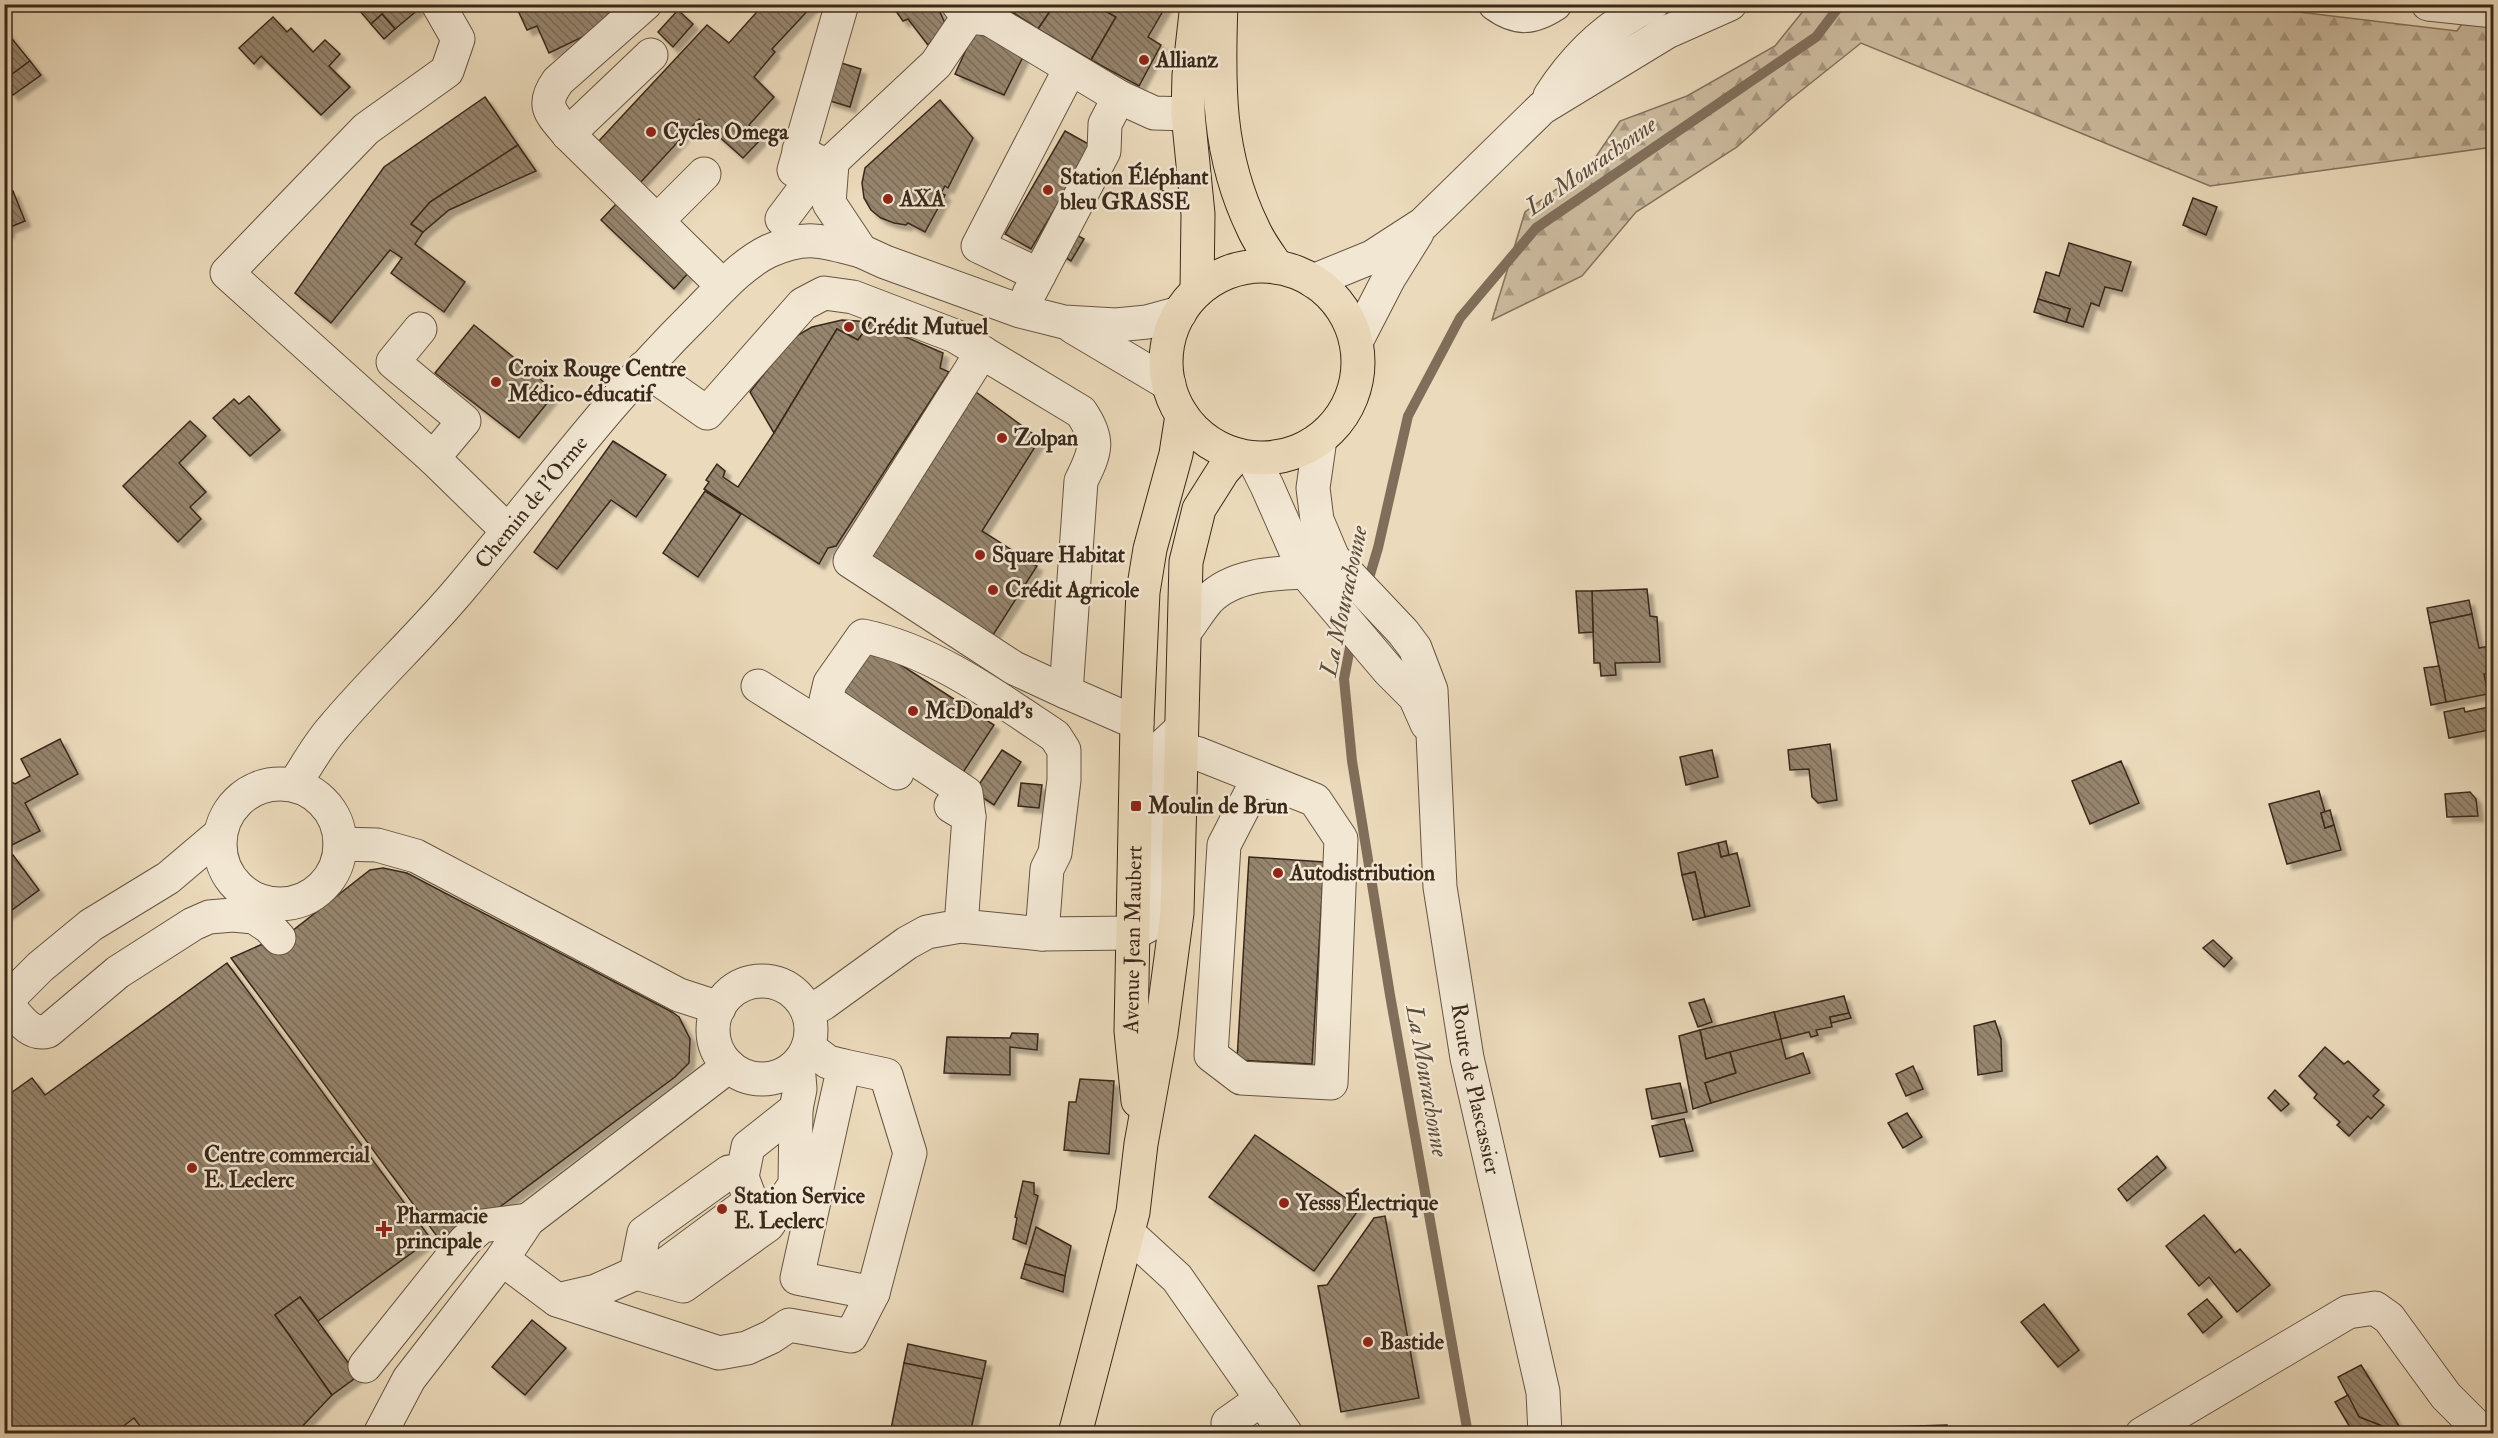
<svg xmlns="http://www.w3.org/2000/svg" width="2498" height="1438" font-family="'IM FELL Double Pica',serif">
	<defs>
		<pattern id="forest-firs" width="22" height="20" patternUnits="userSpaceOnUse" patternTransform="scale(1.5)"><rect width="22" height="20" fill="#cdbca0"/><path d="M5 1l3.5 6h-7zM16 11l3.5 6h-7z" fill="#a79982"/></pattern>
		<pattern id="building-back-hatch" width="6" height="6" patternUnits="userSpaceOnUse" patternTransform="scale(1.5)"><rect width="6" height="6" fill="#96856e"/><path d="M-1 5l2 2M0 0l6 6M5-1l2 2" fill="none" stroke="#7b6d5a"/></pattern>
		<filter id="shadow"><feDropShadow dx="5.5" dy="5.5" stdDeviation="1.5" flood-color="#0004"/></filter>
	</defs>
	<rect width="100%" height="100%" fill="#ebdabb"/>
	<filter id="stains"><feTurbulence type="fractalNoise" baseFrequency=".00333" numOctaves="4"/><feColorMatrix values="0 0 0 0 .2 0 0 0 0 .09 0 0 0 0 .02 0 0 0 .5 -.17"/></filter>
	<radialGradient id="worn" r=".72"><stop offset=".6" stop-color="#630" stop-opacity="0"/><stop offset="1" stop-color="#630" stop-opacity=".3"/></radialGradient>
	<polygon fill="url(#forest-firs)" stroke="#84725d" stroke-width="1.5" points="2232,4 2457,31 2475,5 2493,5 2493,147 2210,186 1861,43 1787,102 1737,147 1636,212 1582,276 1492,320 1525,212 1591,164 1620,121 1687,96 1775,46 1808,5"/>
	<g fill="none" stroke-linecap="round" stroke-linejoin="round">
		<g stroke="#806e5a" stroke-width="10">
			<polyline points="1366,588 1378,548 1408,416 1460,318 1536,228 1816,37 1841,4"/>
			<polyline points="1352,637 1344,679 1352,761 1390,995 1468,1434"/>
		</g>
	</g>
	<g fill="url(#building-back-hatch)" stroke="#3a281a" stroke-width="1.5" filter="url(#shadow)">
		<polygon points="354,4 415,4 419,9 395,29 382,14 371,24"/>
		<polygon points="515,4 608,4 616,21 549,53 537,26 527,30"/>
		<polygon points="764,4 814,4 772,49 775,52 754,77 774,97 749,125 762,138 743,158 699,119 640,183 597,143 707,25 729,43"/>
		<polygon points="891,4 936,4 946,25 928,45 908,19 903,21"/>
		<polygon points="1000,4 1055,4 1038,29"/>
		<polygon points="1055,4 1093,4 1116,17 1091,60 1038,29"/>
		<polygon points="1093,4 1167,4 1148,37 1161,45 1139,86 1091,60 1116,17"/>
		<polygon points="678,10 693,24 673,47 658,32"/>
		<polygon points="382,14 395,29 384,39 371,24"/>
		<polygon points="273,17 287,32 291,28 313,52 325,40 340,54 329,66 350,87 321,115 261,56 254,64 239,48"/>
		<polygon points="4,29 30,61 4,80"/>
		<polygon points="974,32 1026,51 1004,95 955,74"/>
		<polygon points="30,61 41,75 13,95 4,84 4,80"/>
		<polygon points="838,62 861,69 850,107 827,100"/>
		<polygon points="485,97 518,145 430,202 411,224 423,232 415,244 465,282 444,312 391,273 402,258 390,250 331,323 295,293 384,167"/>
		<polygon points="940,100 973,138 948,188 945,186 941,193 945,195 925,232 908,223 906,225 894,223 881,218 871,210 864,198 862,183 865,168"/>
		<polygon points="1065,131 1092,146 1031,249 1005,234"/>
		<polygon points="518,145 536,171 449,210 423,232 411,224 430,202"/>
		<polygon points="13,191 25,221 8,228 9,232 4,234 4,194"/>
		<polygon points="2193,198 2217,207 2206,235 2183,225"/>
		<polygon points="617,203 690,271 674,289 601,220"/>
		<polygon points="1071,232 1084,239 1071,261 1058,253"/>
		<polygon points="2069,243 2131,262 2122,291 2105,287 2099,306 2091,303 2083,327 2066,322 2070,309 2038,299 2046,272 2059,276"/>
		<polygon points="2038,299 2070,309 2066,322 2034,312"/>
		<polygon points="842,320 871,322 858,340 837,329 774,433 750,392 791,339 812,327"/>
		<polygon points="871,322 943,353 940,368 949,372 836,546 828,548 819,564 704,489 709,482 706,480 717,464 725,471 723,477 738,487 774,433 837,329 858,340"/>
		<polygon points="474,325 556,392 519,438 435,373"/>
		<polygon points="976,392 1040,439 982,531 1037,566 993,635 871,556"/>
		<polygon points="249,396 280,430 250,456 213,418 234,399 239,404"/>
		<polygon points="190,421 206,436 179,463 206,492 190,507 201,519 178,542 123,486"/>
		<polygon points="613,441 666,475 636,517 611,500 557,569 534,552"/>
		<polygon points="705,491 741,514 698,577 663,553"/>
		<polygon points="1647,589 1650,616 1657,617 1660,662 1615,663 1616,675 1601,676 1600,663 1594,663 1592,591"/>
		<polygon points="1576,591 1592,591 1593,632 1579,633"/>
		<polygon points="2469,600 2472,614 2430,623 2427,608"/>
		<polygon points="2472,614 2479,648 2489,646 2494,664 2494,672 2484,674 2488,694 2446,702 2430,623"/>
		<polygon points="867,643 994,725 958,780 831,698"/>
		<polygon points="2439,666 2446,702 2431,705 2424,668"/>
		<polygon points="2494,706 2494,729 2449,738 2444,712 2464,708 2465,712"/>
		<polygon points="60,739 78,774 25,803 40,831 10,846 4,836 4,778 15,784 30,776 21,759"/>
		<polygon points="1830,744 1837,800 1818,803 1812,797 1809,769 1790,770 1788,750"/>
		<polygon points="1002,750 1021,762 994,805 974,792"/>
		<polygon points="1712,750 1718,777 1686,785 1680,757"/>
		<polygon points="2121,761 2139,803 2090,824 2072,781"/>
		<polygon points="1021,783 1042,785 1039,808 1018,806"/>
		<polygon points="2319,791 2325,812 2321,813 2325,828 2334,825 2341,850 2287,864 2269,804"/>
		<polygon points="2470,792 2476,799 2478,816 2447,817 2445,794"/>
		<polygon points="2330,810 2334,825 2325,828 2321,813"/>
		<polygon points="1726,841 1729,855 1721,857 1718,843"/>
		<polygon points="1718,843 1721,857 1737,853 1750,906 1705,917 1695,872 1682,875 1678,853"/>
		<polygon points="13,855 39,890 4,916 4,861"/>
		<polygon points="1249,857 1324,862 1312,1064 1237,1060"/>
		<polygon points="383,868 407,873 672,1012 679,1017 690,1039 689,1063 675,1077 466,1232 439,1239 231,958 292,931 370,870"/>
		<polygon points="1695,872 1705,917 1693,920 1682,875"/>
		<polygon points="2213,940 2232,958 2224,967 2203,948"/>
		<polygon points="227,963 431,1239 318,1321 300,1297 275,1315 332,1395 295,1434 146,1434 134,1418 113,1434 4,1434 4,1098 32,1078 45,1095"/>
		<polygon points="1844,996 1849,1013 1830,1017 1832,1027 1816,1030 1818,1035 1811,1037 1809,1032 1781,1039 1774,1012"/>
		<polygon points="1704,999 1712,1022 1698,1027 1689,1003"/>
		<polygon points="1774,1012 1781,1039 1706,1059 1700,1030"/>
		<polygon points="1849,1013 1851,1018 1831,1023 1830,1017"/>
		<polygon points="1995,1021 2001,1039 2002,1071 1978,1075 1974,1026"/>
		<polygon points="1700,1030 1706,1059 1730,1052 1736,1073 1705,1083 1711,1103 1693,1109 1679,1036"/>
		<polygon points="1012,1033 1038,1034 1037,1050 1010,1047 1010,1075 944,1073 947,1037 1010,1038"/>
		<polygon points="1781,1039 1786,1059 1803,1053 1810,1073 1711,1103 1705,1083 1736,1073 1730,1052"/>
		<polygon points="2325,1047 2344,1064 2348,1061 2379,1090 2373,1096 2384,1105 2371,1119 2368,1116 2349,1136 2337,1125 2340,1122 2314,1098 2317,1094 2299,1076"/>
		<polygon points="1913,1066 1923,1089 1906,1096 1896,1074"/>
		<polygon points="1080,1079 1114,1081 1109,1154 1064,1150 1069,1102 1076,1102"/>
		<polygon points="1680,1083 1687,1112 1652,1119 1646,1089"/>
		<polygon points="2275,1090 2289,1104 2281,1111 2268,1098"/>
		<polygon points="1907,1113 1922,1137 1903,1148 1888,1123"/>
		<polygon points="1684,1119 1693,1151 1660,1157 1652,1126"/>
		<polygon points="1255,1135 1360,1208 1314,1271 1209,1197"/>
		<polygon points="2157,1156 2166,1168 2127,1201 2118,1189"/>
		<polygon points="1023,1181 1034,1183 1034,1194 1038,1196 1026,1244 1013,1239 1017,1218 1015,1217"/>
		<polygon points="2204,1215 2235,1253 2240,1249 2270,1285 2237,1312 2209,1277 2199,1286 2166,1246"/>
		<polygon points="1385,1216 1419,1398 1341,1412 1318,1286 1327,1285 1374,1218"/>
		<polygon points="1036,1227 1071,1246 1065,1276 1025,1264"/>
		<polygon points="1025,1264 1065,1276 1063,1292 1021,1278"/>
		<polygon points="300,1297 358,1376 332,1395 275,1315"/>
		<polygon points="2207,1299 2222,1317 2203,1333 2188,1314"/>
		<polygon points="2044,1304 2079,1350 2058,1367 2021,1322"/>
		<polygon points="532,1320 566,1348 525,1395 492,1367"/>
		<polygon points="908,1344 986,1361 982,1379 904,1363"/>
		<polygon points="904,1363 982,1379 970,1434 890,1434"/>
		<polygon points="2361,1365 2404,1434 2392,1434 2390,1429 2359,1417 2338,1377"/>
		<polygon points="2348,1395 2359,1417 2390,1429 2392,1434 2354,1434 2335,1402"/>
		<polygon points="1947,1425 1947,1434 1885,1434 1885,1427"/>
	</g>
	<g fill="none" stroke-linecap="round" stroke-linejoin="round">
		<defs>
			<g id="minor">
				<polyline points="438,4 458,39 447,71 366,129 227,273 433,458 507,530"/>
				<path d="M645 4 558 81C540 106 551 113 568 134L723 286"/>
				<polyline points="958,4 968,17 989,19 1119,97 1154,113 1188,114"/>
				<path d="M1495 4C1517 20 1532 19 1555 4"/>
				<polyline points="2428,4 2494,11"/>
				<path d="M1550 96C1575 57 1609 24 1652 4"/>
				<polyline points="568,134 651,55"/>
				<polyline points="799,150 816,161 832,164 829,203 861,251 885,262 1020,311 1064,322 1116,325 1147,322 1180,313"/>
				<polyline points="794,170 842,4"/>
				<polyline points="782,219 809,183 936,64 968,17"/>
				<polyline points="658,220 704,174"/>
				<polyline points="1039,275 978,246 1070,69"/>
				<polyline points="1313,281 1372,257 1423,224 1542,108 1667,32 1730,4"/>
				<polyline points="1029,294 1104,151 1105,124 1119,97"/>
				<polyline points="1073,327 1169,384"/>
				<polyline points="420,329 393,362 464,421 433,458"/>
				<polyline points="1356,342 1389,278 1417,233"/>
				<polyline points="982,352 850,561 1014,668 1066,692"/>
				<path d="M643 368 707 413 803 304 824 293 853 297 955 336 1081 412C1100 440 1096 451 1081 481L1066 692 1137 723"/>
				<path id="s1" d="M1320 439 1313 488 1317 520 1333 558 1403 632 1415 648 1431 690 1440 887 1467 1058 1543 1392 1545 1434"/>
				<polyline points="1253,458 1267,486 1305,572 1389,671 1415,697 1427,724"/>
				<path d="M1186 630C1193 621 1200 609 1208 600 1232 575 1273 573 1305 572"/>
				<polyline points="758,686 897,773"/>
				<polyline points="1180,749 1199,754 1315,800 1341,839 1331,1083 1241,1078 1211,1055 1224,845 1258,779"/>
				<circle cx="280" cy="844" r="60"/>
				<path id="s2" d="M294 785C306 767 317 746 332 729 373 680 420 637 461 588 538 497 608 401 694 316 716 294 740 265 769 251 807 234 822 241 861 251"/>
				<polyline points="951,806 969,817 961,926"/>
				<path d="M969 817 966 793 826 700 830 683 863 636C934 651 995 696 1055 736L1064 750V780L1055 853 1047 869 1042 934"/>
				<polyline points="340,844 377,845 416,856 679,995 719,1008"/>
				<circle cx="762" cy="1030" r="49"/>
				<path d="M5 1002C17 1015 29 1037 48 1031L118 972 193 924 209 917 233 915 254 917 269 927 279 938"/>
				<polyline points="4,1003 40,967 91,925 168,878 220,834"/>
				<polyline points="808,1012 824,1003 907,943 927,932 961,926 1042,934 1134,933 1149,925 1157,911 1165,744 1180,730"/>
				<polyline points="808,1047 828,1062 844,1066 797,1278 873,1293"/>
				<polyline points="742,1177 729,1172 644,1233 636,1273 683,1286 768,1225 795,1184 796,1109"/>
				<polyline points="1129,1234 1177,1278 1286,1434"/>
				<polyline points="502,1259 557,1300 596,1291 636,1273 666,1264 751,1201 742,1177 748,1147 796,1109 800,1089 798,1064"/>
				<polyline points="557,1300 719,1353 747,1348 771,1337 789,1325 851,1336 873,1293 910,1153 886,1075 844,1066"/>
				<polyline points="365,1366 465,1241 482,1226 528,1220"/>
				<polyline points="1228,1423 1262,1399"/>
				<polyline points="380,1434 409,1379 502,1259 528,1220 729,1066"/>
				<polyline points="2142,1434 2348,1312 2375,1308 2389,1318 2446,1396 2484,1434"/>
			</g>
			<g id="major">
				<polyline points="1197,4 1189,75 1188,114 1198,214 1197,291"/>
				<path d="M1221 4C1218 84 1217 154 1253 228 1259 242 1269 255 1277 267"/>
				<circle cx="1262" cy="362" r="96"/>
				<path id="s3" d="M1138 1101 1131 1031 1137 723 1143 592 1150 549 1176 454 1182 415"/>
				<polyline points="1075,1434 1133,1212 1141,1144 1161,1033 1177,913 1186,562 1199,509 1223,471 1237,455"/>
			</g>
		</defs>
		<use href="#minor" stroke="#665442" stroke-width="35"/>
		<use href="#major" stroke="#3a281a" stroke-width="35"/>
		<use href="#minor" stroke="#f2e7d3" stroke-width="33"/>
		<use href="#major" stroke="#ebdabb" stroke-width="33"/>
	</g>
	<g fill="#8f2418" stroke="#f2e7d3" stroke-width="2">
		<circle cx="1144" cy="60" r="6"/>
		<circle cx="651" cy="132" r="6"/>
		<circle cx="1048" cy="190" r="6"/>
		<circle cx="888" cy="199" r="6"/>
		<circle cx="849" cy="327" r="6"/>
		<circle cx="496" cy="382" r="6"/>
		<circle cx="1002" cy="438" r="6"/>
		<circle cx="980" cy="555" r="6"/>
		<circle cx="993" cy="590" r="6"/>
		<circle cx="913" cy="711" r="6"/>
		<rect x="1130" y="800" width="12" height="12" rx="3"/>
		<circle cx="1278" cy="873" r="6"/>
		<circle cx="192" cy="1168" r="6"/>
		<circle cx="1284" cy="1203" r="6"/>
		<circle cx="722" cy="1209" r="6"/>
		<path d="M381 1220h6v6h6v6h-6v6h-6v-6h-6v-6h6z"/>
		<circle cx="1368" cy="1342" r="6"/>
	</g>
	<g text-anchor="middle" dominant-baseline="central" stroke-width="5" stroke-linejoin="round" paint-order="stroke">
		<g font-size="22" font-weight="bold" fill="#3a281a" stroke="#f2e7d3" text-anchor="start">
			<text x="1156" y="60">Allianz</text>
			<text x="663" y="132">Cycles Omega</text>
			<text x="1060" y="177">Station Éléphant<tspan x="1060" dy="25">bleu GRASSE</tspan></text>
			<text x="900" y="199">AXA</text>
			<text x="861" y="327">Crédit Mutuel</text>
			<text x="508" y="369">Croix Rouge Centre<tspan x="508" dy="25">Médico-éducatif</tspan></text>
			<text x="1014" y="438">Zolpan</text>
			<text x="992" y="555">Square Habitat</text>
			<text x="1005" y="590">Crédit Agricole</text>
			<text x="925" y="711">McDonald's</text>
			<text x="1148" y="806">Moulin de Brun</text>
			<text x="1290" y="873">Autodistribution</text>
			<text x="204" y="1155">Centre commercial<tspan x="204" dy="25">E. Leclerc</tspan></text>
			<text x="734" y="1196">Station Service<tspan x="734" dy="25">E. Leclerc</tspan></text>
			<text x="1296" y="1203">Yesss Électrique</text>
			<text x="396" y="1216">Pharmacie<tspan x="396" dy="25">principale</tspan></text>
			<text x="1380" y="1342">Bastide</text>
		</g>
		<g font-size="22" fill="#3a281a" stroke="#f2e7d3">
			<text stroke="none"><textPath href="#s2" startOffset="370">Chemin de l'Orme</textPath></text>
			<text stroke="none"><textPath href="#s3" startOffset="162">Avenue Jean Maubert</textPath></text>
			<text stroke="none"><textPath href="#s1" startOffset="692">Route de Plascassier</textPath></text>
		</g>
		<g font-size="24" font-style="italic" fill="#5d4b3a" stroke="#f2e7d3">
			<text transform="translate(1591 166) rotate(-35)">La Mourachonne</text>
			<text transform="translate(1344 601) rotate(-78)">La Mourachonne</text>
			<text transform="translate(1427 1081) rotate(80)">La Mourachonne</text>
		</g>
	</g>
	<rect width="2498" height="1438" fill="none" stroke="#ebdabb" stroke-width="24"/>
	<rect x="6" y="6" width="2486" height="1426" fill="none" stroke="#3a281a" stroke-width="3"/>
	<rect x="12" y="12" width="2474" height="1414" fill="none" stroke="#3a281a" stroke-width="1.5"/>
	<rect width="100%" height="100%" filter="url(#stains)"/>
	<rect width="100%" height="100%" fill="url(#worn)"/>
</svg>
